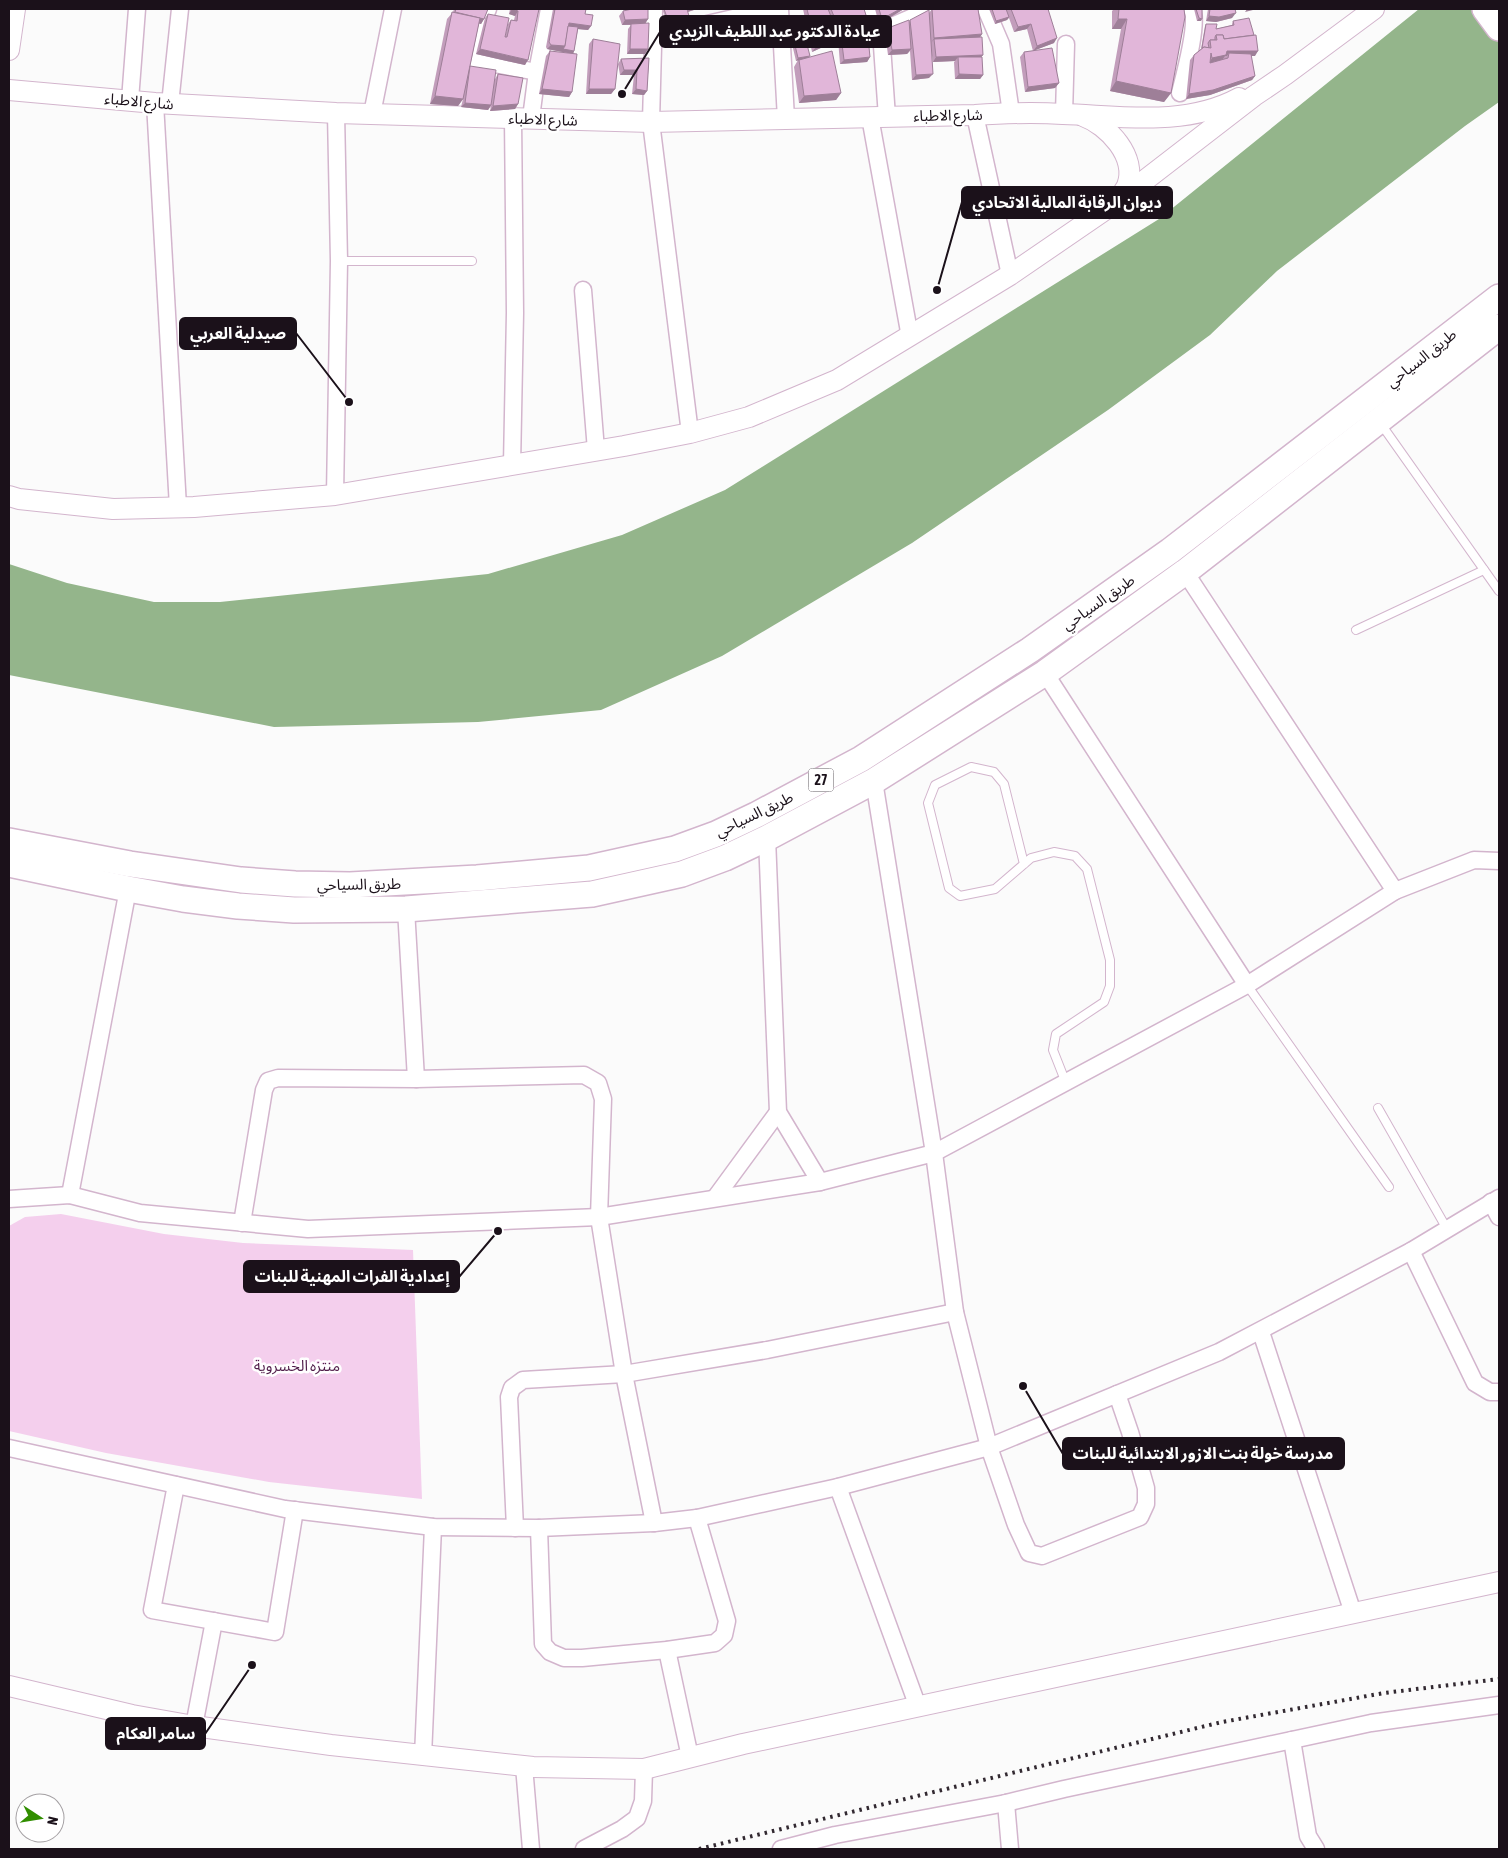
<svg xmlns="http://www.w3.org/2000/svg" width="1508" height="1858" font-family="'Asap Condensed','Noto Sans Arabic',sans-serif">
	<rect width="100%" height="100%" fill="#fbfbfb"/>
	<polygon fill="#f4cfed" points="61,1214 164,1234 243,1243 413,1250 422,1499 269,1482 106,1453 9,1431 9,1226 25,1217"/>
	<polygon fill="#94b58b" points="1419,9 1499,9 1499,102 1465,126 1277,271 1210,335 1108,410 912,543 722,656 601,710 478,722 274,727 9,675 9,564 67,583 154,602 220,602 488,574 622,535 725,490 1159,219"/>
	<g fill="none" stroke-linecap="round" stroke-linejoin="round">
		<defs>
			<g id="service">
				<polyline points="339,261 472,261"/>
				<polyline points="1381,424 1499,591"/>
				<polyline points="1356,630 1484,570"/>
				<polyline points="1024,864 1004,784 994,772 971,767 935,785 928,803 949,888 960,896 995,889 1031,858 1054,852 1075,856 1087,869 1110,960 1110,986 1104,1002 1056,1034 1053,1050 1066,1083"/>
				<polyline points="1247,985 1389,1187"/>
				<polyline points="1378,1108 1447,1229"/>
			</g>
			<g id="minor">
				<polyline points="488,9 480,28 473,60 537,72"/>
				<polyline points="654,9 651,122 690,433"/>
				<polyline points="780,9 786,119"/>
				<polyline points="871,9 882,46 887,117"/>
				<polyline points="986,9 1001,44 1011,113"/>
				<polyline points="878,32 931,9"/>
				<polyline points="655,36 773,9"/>
				<path d="M1180 93C1184 77 1199 23 1192 9"/>
				<polyline points="130,100 137,9"/>
				<polyline points="155,103 178,507"/>
				<polyline points="170,104 180,9"/>
				<polyline points="372,114 393,9"/>
				<polyline points="1064,114 1066,44"/>
				<polyline points="975,115 1010,275"/>
				<polyline points="870,117 910,337"/>
				<polyline points="531,118 537,72 549,9"/>
				<polyline points="583,290 596,450"/>
				<polyline points="512,465 515,313 513,118"/>
				<polyline points="335,495 339,261 336,113"/>
				<polyline points="1185,572 1395,891"/>
				<polyline points="1045,673 1247,985"/>
				<polyline points="874,781 934,1153 955,1312 989,1447 1016,1525 1029,1553 1042,1556 1140,1517 1146,1504 1146,1488 1130,1432 1117,1394"/>
				<polyline points="767,838 778,1112 820,1182"/>
				<polyline points="406,909 416,1079"/>
				<polyline points="70,1195 128,889"/>
				<polyline points="715,1198 778,1112"/>
				<polyline points="9,1199 70,1195 140,1213 308,1229 599,1217 820,1182 934,1153 1247,985 1395,891 1474,860 1499,861"/>
				<polyline points="1491,1202 1499,1217"/>
				<polyline points="242,1223 264,1090 268,1081 278,1078 416,1079 584,1075 598,1083 603,1099 599,1217 624,1374 654,1523"/>
				<polyline points="1411,1251 1475,1383 1490,1392 1499,1392"/>
				<polyline points="1261,1332 1353,1613"/>
				<polyline points="9,1448 285,1509 433,1527 539,1528 654,1523 697,1518 838,1487 989,1447 1219,1352 1411,1251 1499,1198"/>
				<polyline points="176,1485 152,1610 275,1632 295,1510"/>
				<polyline points="838,1487 918,1707"/>
				<polyline points="515,1528 509,1397 512,1388 523,1380 624,1374 767,1350 955,1312"/>
				<polyline points="539,1528 543,1644 550,1652 564,1658 582,1658 667,1650 715,1643 724,1635 727,1621 697,1518"/>
				<polyline points="667,1650 690,1757"/>
				<polyline points="194,1726 214,1621"/>
				<polyline points="1292,1740 1308,1836 1316,1849"/>
				<polyline points="423,1756 433,1527"/>
				<polyline points="524,1766 531,1849"/>
				<polyline points="1006,1803 1010,1849"/>
				<polyline points="584,1849 622,1829 637,1818 643,1801 644,1769"/>
				<polyline points="781,1849 835,1835 1006,1803 1064,1789 1371,1723 1499,1705"/>
			</g>
			<g id="tertiary">
				<polyline points="9,50 15,9"/>
				<path d="M9 90 155 103 336 113 651 122 975 115C1005 113 1034 112 1063 114 1122 116 1185 127 1239 98"/>
				<path d="M1083 116C1108 125 1138 157 1127 186 1125 190 1121 195 1119 199"/>
				<polyline points="9,496 19,499 113,509 194,507 335,495 624,446 690,433 749,417 837,380 1010,275 1118,201 1254,96 1285,75 1374,9"/>
				<polyline points="9,1686 132,1715 194,1726 331,1745 533,1767 644,1769 743,1744 1499,1582"/>
			</g>
			<g id="primary">
				<polyline points="1485,9 1499,28"/>
				<polyline points="9,841 130,864 241,880 295,884 350,885 477,878 589,868 675,849 716,834 756,815 861,759 1030,650 1170,551 1499,297"/>
				<polyline points="9,864 128,889 183,899 238,906 294,910 406,909 592,894 682,874 725,858 767,838 874,781 1045,673 1185,572 1499,327"/>
			</g>
		</defs>
		<use href="#service" stroke="#d3b5cd" stroke-width="10"/>
		<use href="#minor" stroke="#d3b5cd" stroke-width="19"/>
		<use href="#tertiary" stroke="#d3b5cd" stroke-width="22"/>
		<use href="#primary" stroke="#d3b5cd" stroke-width="28"/>
		<use href="#service" stroke="#fff" stroke-width="8"/>
		<use href="#minor" stroke="#fff" stroke-width="16"/>
		<use href="#tertiary" stroke="#fff" stroke-width="20"/>
		<use href="#primary" stroke="#fff" stroke-width="25"/>
		<polyline stroke="#322931" stroke-width="4" stroke-dasharray="2.5 5" stroke-linecap="butt" points="699,1849 1222,1722 1384,1693 1499,1679"/>
	</g>
	<g fill="#c29dbb" fill-rule="evenodd">
		<polygon points="454,9 488,9 484,19 481,24 479,23 470,67 495,79 498,74 518,104 515,109 490,111 491,106 488,110 461,107 463,99 458,106 430,104 447,19 453,12"/>
		<polygon points="510,9 539,9 525,65 476,54 485,18 488,14 505,37 508,24 511,20 514,20 515,16 509,14"/>
		<polygon points="553,9 586,9 585,14 591,26 588,30 578,29 574,51 573,54 547,49 546,47"/>
		<polygon points="628,9 648,9 648,19 645,23 648,49 645,54 627,54 628,29 631,25 622,25 619,16 623,11 628,10"/>
		<polygon points="664,9 697,9 688,12 688,18 667,22 663,11"/>
		<path d="M803 9H864L866 15 863 19 870 57 867 62 840 64 838 39 836 41 812 52ZM855 22 840 28 838 32 836 28Z"/>
		<polygon points="875,9 904,9 879,24"/>
		<polygon points="932,9 982,34 980,37 983,55 981,57 983,75 980,79 955,79 954,62 955,61 933,62 931,49 929,78 912,80 910,51 907,54 888,55 885,33 888,28 909,22 910,20 929,13"/>
		<polygon points="989,9 1048,9 1054,43 1035,50 1059,83 1055,88 1025,92 1020,57 1024,52 1033,51 1027,29 1014,32 1009,18 1007,20 995,24"/>
		<polygon points="1114,9 1184,9 1171,93 1164,102 1110,91 1121,29 1112,29 1112,11"/>
		<polygon points="1194,9 1202,9 1201,21 1197,21"/>
		<polygon points="1208,9 1235,9 1232,18 1216,22 1206,21"/>
		<polygon points="1233,21 1255,56 1251,56 1255,76 1252,80 1210,95 1186,99 1190,60 1194,55 1201,49 1205,26 1206,24 1216,29 1232,25 1232,24"/>
		<polygon points="593,39 615,89 611,94 586,94 589,44"/>
		<polygon points="794,41 841,93 836,100 799,103 794,67 798,60 796,61 792,44"/>
		<polygon points="550,51 572,92 569,97 539,94 546,56"/>
		<polygon points="649,58 647,91 644,95 632,94 634,75 620,75 618,64 621,59"/>
	</g>
	<g fill="#9e7f98">
		<polygon points="512,9 518,11 515,16 509,14"/>
		<polygon points="689,9 697,9 687,12"/>
		<polygon points="900,9 904,9 879,24 882,19"/>
		<polygon points="1247,9 1257,9 1245,12"/>
		<polygon points="455,12 484,19 481,24 451,17"/>
		<polygon points="1236,13 1232,18 1216,22 1206,21 1209,16"/>
		<polygon points="866,15 862,20 834,29 837,24"/>
		<polygon points="689,16 688,18 667,22 668,20"/>
		<polygon points="1009,17 1007,20 995,24 996,21"/>
		<polygon points="1199,18 1202,19 1201,21 1197,21"/>
		<polygon points="648,19 645,24 622,25 625,20"/>
		<polygon points="1118,19 1127,19 1121,29 1112,29"/>
		<polygon points="569,23 591,26 588,30 567,28"/>
		<polygon points="1031,24 1027,29 1014,32 1018,27"/>
		<polygon points="982,34 979,39 934,39 931,43 934,38"/>
		<polygon points="839,36 836,41 812,52 816,47"/>
		<polygon points="1057,38 1054,43 1033,51 1037,46"/>
		<polygon points="551,45 565,46 574,51 573,54 547,49"/>
		<polygon points="480,49 528,60 525,65 476,54"/>
		<polygon points="630,49 648,49 645,54 627,54"/>
		<polygon points="911,49 907,54 888,55 892,50"/>
		<polygon points="1227,51 1258,51 1255,56 1229,56 1229,53 1227,56 1225,56 1222,60 1209,63 1212,58"/>
		<polygon points="983,55 979,60 958,57 955,61 933,62 936,57"/>
		<polygon points="810,56 808,58 796,61 798,58"/>
		<polygon points="870,57 867,62 840,64 844,60"/>
		<polygon points="624,70 637,70 634,75 620,75"/>
		<polygon points="933,74 929,78 912,80 916,75"/>
		<polygon points="959,74 983,75 980,79 955,79"/>
		<polygon points="1255,76 1252,80 1210,95 1186,99 1189,94"/>
		<polygon points="1116,81 1171,93 1164,102 1110,91"/>
		<polygon points="1059,83 1055,88 1025,92 1028,87"/>
		<polygon points="542,89 572,92 569,97 539,94"/>
		<polygon points="589,89 615,89 611,94 586,94"/>
		<polygon points="636,89 647,91 644,95 632,94"/>
		<polygon points="841,93 836,100 799,103 804,96"/>
		<polygon points="435,96 463,99 458,106 430,104"/>
		<polygon points="465,103 491,105 488,110 461,107"/>
		<polygon points="518,104 515,109 490,111 493,106"/>
	</g>
	<g fill="#e1b6d9" stroke="#9e7f98">
		<polygon points="456,9 488,9 484,19 455,12"/>
		<polygon points="512,9 539,9 528,60 480,49 488,14 509,18 505,37 507,37 511,20 517,21 518,11"/>
		<polygon points="555,9 586,9 585,14 593,15 591,26 569,23 565,46 551,45 549,42"/>
		<polygon points="632,9 648,9 648,19 625,20 623,11"/>
		<polygon points="664,9 687,9 689,16 668,20"/>
		<polygon points="807,9 828,9 839,36 816,47"/>
		<polygon points="831,9 864,9 866,15 837,24"/>
		<polygon points="879,9 900,9 882,19"/>
		<polygon points="932,9 978,9 982,34 934,38"/>
		<polygon points="992,9 1006,9 1009,17 996,21"/>
		<polygon points="1011,9 1048,9 1057,38 1037,46 1031,24 1018,27"/>
		<polygon points="1119,9 1184,9 1185,17 1171,93 1116,81 1127,19 1118,19"/>
		<polygon points="1196,9 1202,9 1202,19 1199,18"/>
		<polygon points="1210,9 1235,9 1236,13 1219,17 1209,16"/>
		<polygon points="929,10 933,74 916,75 910,20"/>
		<polygon points="452,12 480,18 463,99 435,96"/>
		<polygon points="866,18 870,57 844,60 840,28"/>
		<polygon points="1249,18 1254,35 1224,39 1223,35 1216,35 1215,37 1215,40 1210,40 1208,43 1209,48 1204,47 1202,48 1206,24 1217,24 1216,29 1234,25 1233,21"/>
		<polygon points="909,20 911,49 892,50 888,28"/>
		<polygon points="649,23 648,49 630,49 631,24"/>
		<polygon points="568,26 578,27 574,51 563,49 565,46"/>
		<polygon points="1216,35 1223,35 1224,39 1256,35 1258,51 1227,51 1226,55 1212,58 1211,53 1210,63 1228,58 1229,53 1251,54 1255,76 1213,90 1189,94 1194,55 1204,47 1211,48 1210,40 1217,40"/>
		<polygon points="805,37 810,56 798,58 794,41"/>
		<polygon points="982,37 983,55 936,57 934,39"/>
		<polygon points="593,39 620,44 615,89 589,89"/>
		<polygon points="1052,48 1059,83 1028,87 1024,52"/>
		<polygon points="550,51 577,54 572,92 542,89"/>
		<polygon points="832,51 841,93 804,96 799,60"/>
		<polygon points="958,57 982,57 983,75 959,74"/>
		<polygon points="649,58 647,91 636,89 637,70 624,70 621,59"/>
		<polygon points="470,66 496,70 491,105 465,103"/>
		<polygon points="498,74 523,78 518,104 493,106"/>
	</g>
	<g text-anchor="middle" dominant-baseline="central" stroke-width="5" stroke-linejoin="round" paint-order="stroke">
		<rect fill="#fff" stroke="#5f585f" stroke-width="1" x="808.5" y="768.5" width="25" height="23" rx="4"/>
		<g font-size="14" font-weight="bold" fill="#1b111a">
			<text x="821" y="780">27</text>
		</g>
		<g font-size="15" fill="#1b111a" stroke="#fff">
			<text transform="translate(139 101) rotate(5)">شارع الاطباء</text>
			<text transform="translate(948 115) rotate(-1)">شارع الاطباء</text>
			<text transform="translate(543 119) rotate(2)">شارع الاطباء</text>
			<text transform="translate(1421 358) rotate(-38)">طريق السياحي</text>
			<text transform="translate(1098 602) rotate(-35)">طريق السياحي</text>
			<text transform="translate(754 814) rotate(-26)">طريق السياحي</text>
			<text transform="translate(359 884) rotate(-1)">طريق السياحي</text>
		</g>
		<g font-size="15" fill="#511e4b" stroke="#fff">
			<text x="297" y="1365">منتزه الخسروية</text>
		</g>
	</g>
	<path fill="none" stroke="#1b111a" stroke-width="2" d="M622 94L660 32M937 290L962 202M349 402L296 333M498 1231L459 1277M1023 1386L1063 1454M252 1665L205 1734"/>
	<g fill="#1b111a" stroke="#fff" stroke-width="2">
		<circle cx="622" cy="94" r="5"/>
		<circle cx="937" cy="290" r="5"/>
		<circle cx="349" cy="402" r="5"/>
		<circle cx="498" cy="1231" r="5"/>
		<circle cx="1023" cy="1386" r="5"/>
		<circle cx="252" cy="1665" r="5"/>
	</g>
	<g fill="#1b111a" stroke="#1b111a" stroke-width="2">
		<rect x="660" y="16" width="231" height="31" rx="5"/>
		<rect x="962" y="187" width="210" height="31" rx="5"/>
		<rect x="180" y="318" width="116" height="31" rx="5"/>
		<rect x="244" y="1261" width="215" height="31" rx="5"/>
		<rect x="1063" y="1438" width="281" height="31" rx="5"/>
		<rect x="106" y="1718" width="99" height="31" rx="5"/>
	</g>
	<g font-size="16" text-anchor="middle" font-weight="bold" fill="#fff">
		<text x="775" y="37">عيادة الدكتور عبد اللطيف الزيدي</text>
		<text x="1067" y="208">ديوان الرقابة المالية الاتحادي</text>
		<text x="238" y="339">صيدلية العربي</text>
		<text x="352" y="1282">إعدادية الفرات المهنية للبنات</text>
		<text x="1203" y="1459">مدرسة خولة بنت الازور الابتدائية للبنات</text>
		<text x="156" y="1739">سامر العكام</text>
	</g>
	<rect width="1508" height="1858" fill="none" stroke="#1b111a" stroke-width="20"/>
	<g transform="translate(40 1818) rotate(102)"><circle r="24" fill="#ffffff" stroke="#a4a0a3"/>
	<path d="M0-4L9 19L0 12L-9 19Z" fill="#318e00"/>
	<text y="-8" font-size="14" font-weight="bold" text-anchor="middle" fill="#1b111a">N</text>
	</g>
</svg>
